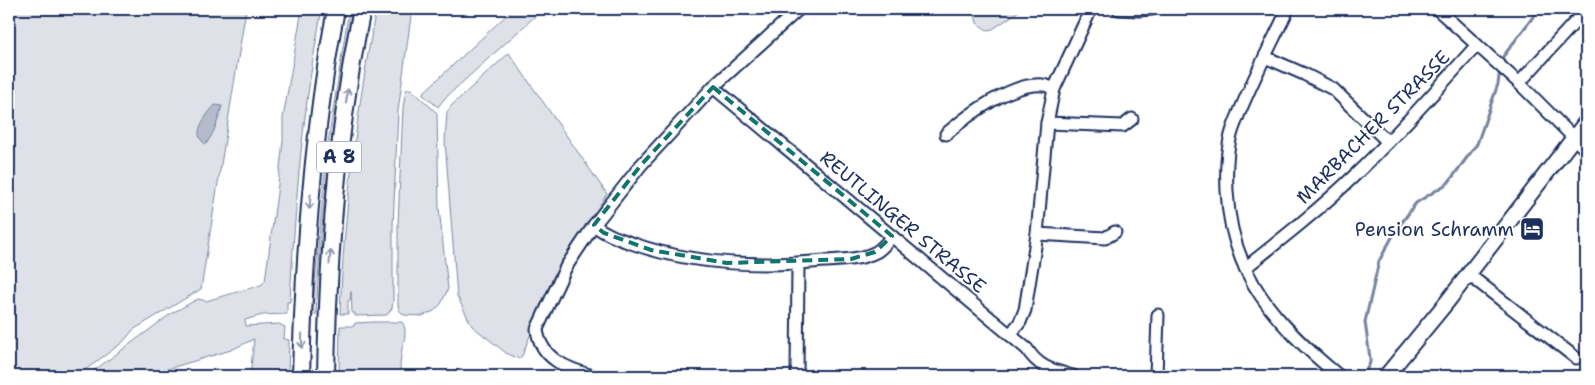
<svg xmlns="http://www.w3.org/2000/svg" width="1595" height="385" font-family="'Shantell Sans',sans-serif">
	<rect width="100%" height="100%" fill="#fff"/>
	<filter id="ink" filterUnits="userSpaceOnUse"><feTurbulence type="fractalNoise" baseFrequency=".02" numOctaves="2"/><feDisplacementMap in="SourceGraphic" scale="10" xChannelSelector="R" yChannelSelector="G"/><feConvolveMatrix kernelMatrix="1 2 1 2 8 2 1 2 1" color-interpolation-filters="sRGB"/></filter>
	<g filter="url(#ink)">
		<g fill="#dee1e7" stroke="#7c88a2">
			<polygon points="9,9 246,9 201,289 133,330 123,342 77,376 9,376"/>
			<path d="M302 9H322C303 106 295 203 290 302H287V314L262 315 245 320 246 326 279 324 285 327 284 339 289 340 288 376H250L254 339 231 350 154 373 139 376H91L92 372 172 313 198 299 206 301 261 285 265 281 277 193 283 141V118Z"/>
			<path d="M349 9H352C333 110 321 212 316 315H312L327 149Z"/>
			<path d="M376 9H412L398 111 393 226V301L392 308 387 315 355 316V313H352L351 291 350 300 348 301V314H340C344 211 357 110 376 9Z"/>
			<polygon points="513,9 543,9 444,99 438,107 422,94"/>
			<polygon points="975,9 1022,9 993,29 987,30 977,23 975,15"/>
			<polygon points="509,53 607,194 553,277 522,356 519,359 506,353 472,326 457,296 445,141 447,112 451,106"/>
			<polygon points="409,89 411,89 437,113 439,208 448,289 441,304 434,311 422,316 404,315 399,310 398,305 398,224 403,107 406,90"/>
			<path d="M374 322H402C409 332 402 344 401 355 400 362 400 369 400 376H339L340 326H354L355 323Z"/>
		</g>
		<path fill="#b5bbca" stroke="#77839f" d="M215 105 222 106C218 120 215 132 206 144 189 135 207 114 215 105Z"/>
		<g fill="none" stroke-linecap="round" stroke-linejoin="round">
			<g stroke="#77839f" stroke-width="3">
				<polyline points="1501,63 1502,58 1539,9"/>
				<polyline points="1363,376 1370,363 1370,358 1365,322 1379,261 1395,232 1416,203 1448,183 1477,144 1498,84 1500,69"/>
			</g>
			<defs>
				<g id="minor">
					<polyline points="1118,9 1139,10 1152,9"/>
					<path d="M1288 9C1270 47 1249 86 1234 126 1226 146 1226 170 1227 191 1231 276 1276 324 1339 376"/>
					<polyline points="1437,9 1519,83 1586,150"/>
					<polyline points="1265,57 1304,74 1333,89 1388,142"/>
					<polyline points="1519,83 1586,10"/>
					<path d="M713 87 1027 349C1039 368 1052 370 1073 376"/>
					<polyline points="1047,123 1123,126 1132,119"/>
					<path d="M946 134C968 115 1012 82 1043 85 1046 85 1050 87 1054 89"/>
					<path d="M594 225C605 234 617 238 631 243 692 265 760 267 824 261 840 260 861 260 876 252 883 248 888 241 892 236"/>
					<polyline points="1037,234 1105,238 1115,232"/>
					<path d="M1245 268C1283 238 1320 209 1355 175 1398 134 1437 89 1477 45"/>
					<polyline points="1468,274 1576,358"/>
					<polyline points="1010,335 1020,322 1025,310 1037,234 1047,123 1054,89 1091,9"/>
					<path d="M593 376C568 369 540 359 537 329L566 267 594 225 641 165 713 87 799 9"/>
					<polyline points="797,376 798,264"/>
					<polyline points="1156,376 1158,315"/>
				</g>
				<polyline id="major" points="1386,376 1447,302 1586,122"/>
				<g id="highway">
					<path d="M301 376C304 253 313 130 336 9"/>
					<path d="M326 376C328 253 337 129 362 9"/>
				</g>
			</defs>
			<use href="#minor" stroke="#1b2f5e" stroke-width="15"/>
			<use href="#major" stroke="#1b2f5e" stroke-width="18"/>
			<use href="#highway" stroke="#1b2f5e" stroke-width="20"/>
			<use href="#minor" stroke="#fff" stroke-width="11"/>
			<use href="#major" stroke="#fff" stroke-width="14"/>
			<use href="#highway" stroke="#fff" stroke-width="16"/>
		</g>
		<defs><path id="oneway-shaft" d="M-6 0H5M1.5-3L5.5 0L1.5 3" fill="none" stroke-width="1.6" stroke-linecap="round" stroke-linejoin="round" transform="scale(1.25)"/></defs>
		<g stroke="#8d97ae">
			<use href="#oneway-shaft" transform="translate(347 96) rotate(-82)"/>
			<use href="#oneway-shaft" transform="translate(310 202) rotate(95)"/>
			<use href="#oneway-shaft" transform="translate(330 257) rotate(-86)"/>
			<use href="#oneway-shaft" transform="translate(302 341) rotate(91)"/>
		</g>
	</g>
	<path fill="none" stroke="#0f766e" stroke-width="4" stroke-dasharray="10 6" stroke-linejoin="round" d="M713 87 892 236 875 252 851 259 727 263 651 250 604 233 594 225 641 165Z"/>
	<defs>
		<symbol id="hotel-square" viewBox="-11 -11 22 22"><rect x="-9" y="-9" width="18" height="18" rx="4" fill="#1b2f5e" stroke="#fff"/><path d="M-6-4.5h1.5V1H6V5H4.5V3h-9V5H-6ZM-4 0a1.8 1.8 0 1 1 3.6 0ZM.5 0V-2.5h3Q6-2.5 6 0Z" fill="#fff"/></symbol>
	</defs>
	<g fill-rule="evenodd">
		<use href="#hotel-square" x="1518" y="215" width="28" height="28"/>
	</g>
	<g text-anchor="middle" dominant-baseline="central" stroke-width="4" stroke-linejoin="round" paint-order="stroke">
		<rect fill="#fff" stroke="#5f6d8e" stroke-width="1" x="316.5" y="141.5" width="45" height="31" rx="4"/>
		<g font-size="18" font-weight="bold" fill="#1b2f5e">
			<text x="339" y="157">A 8</text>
		</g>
		<g font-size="19" fill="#1b2f5e" stroke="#fff">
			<text transform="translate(1373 127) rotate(-45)">MARBACHER STRASSE</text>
			<text transform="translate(903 222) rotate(40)">REUTLINGER STRASSE</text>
		</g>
		<g font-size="19" fill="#1b2f5e" stroke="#fff" text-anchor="end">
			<text x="1514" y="229">Pension Schramm</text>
		</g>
	</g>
	<rect width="1595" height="385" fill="none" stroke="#fff" stroke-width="30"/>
	<rect x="15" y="15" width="1565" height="355" fill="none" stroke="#1b2f5e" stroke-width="2" filter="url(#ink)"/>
</svg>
